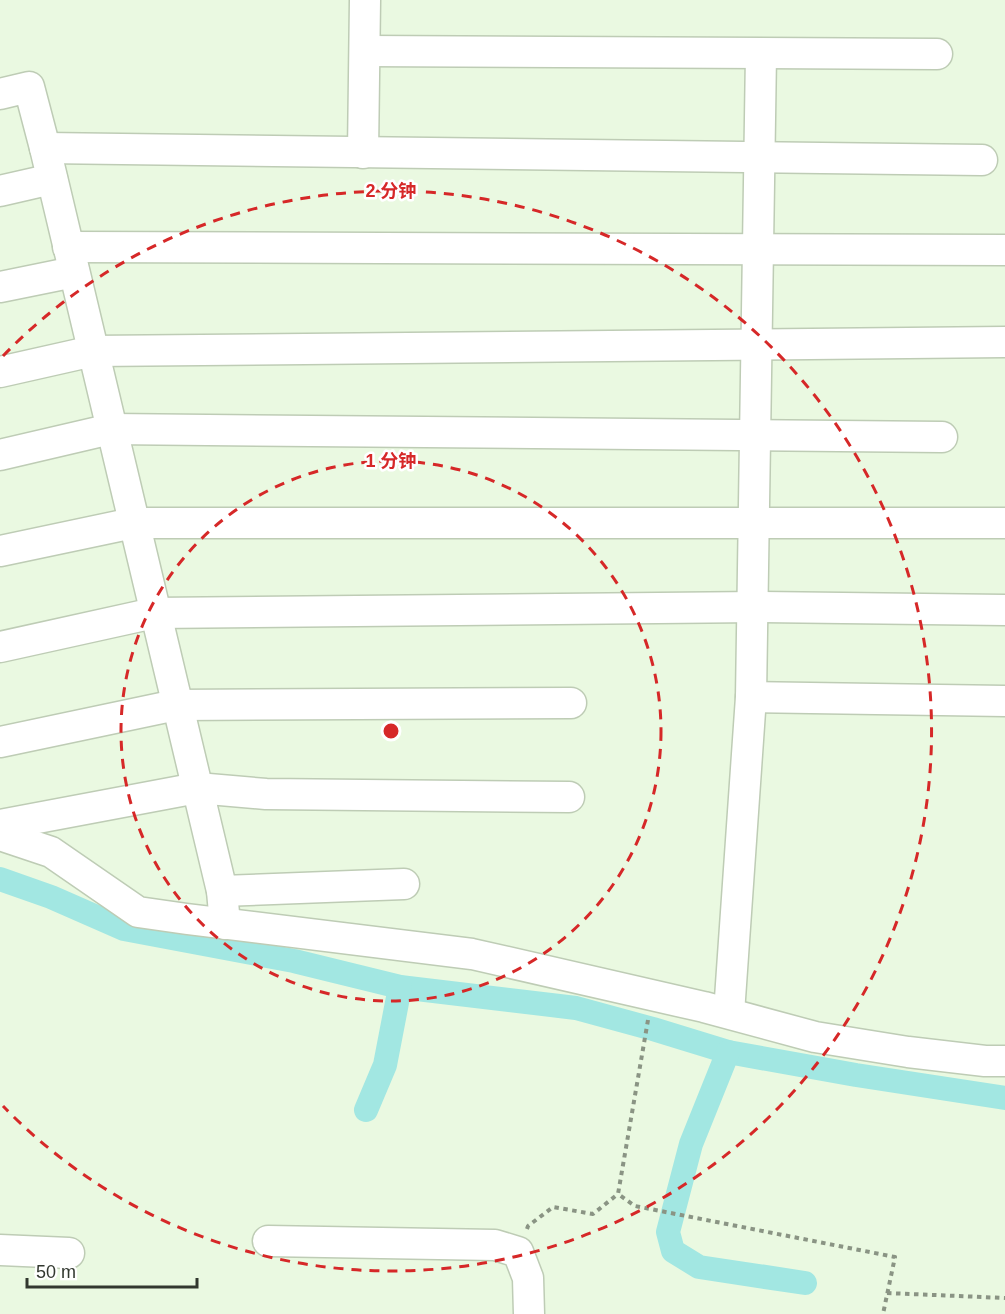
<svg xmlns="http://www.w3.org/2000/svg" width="1005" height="1314" font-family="Arial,'Noto Sans SC',sans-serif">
	<rect width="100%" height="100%" fill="#eaf9e1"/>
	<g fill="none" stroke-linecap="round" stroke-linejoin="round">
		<g stroke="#a2e7e2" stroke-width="24">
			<polyline points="0,879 51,897 124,929 294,961 400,987 576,1008 653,1029 728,1052 856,1075 1005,1098"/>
			<polyline points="728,1052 691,1144 668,1232 673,1251 699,1267 805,1283"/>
			<polyline points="366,1110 385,1065 400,987"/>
		</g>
		<defs>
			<g id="minor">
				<polyline points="365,51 937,54"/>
				<polyline points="0,94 29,87 45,148 222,891 225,924"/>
				<polyline points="45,148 982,160"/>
				<polyline points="363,153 365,0"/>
				<polyline points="0,191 52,179"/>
				<polyline points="68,247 1005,250"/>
				<polyline points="0,287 74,272"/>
				<polyline points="0,372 93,351 1005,342"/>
				<polyline points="0,455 111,429 942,437"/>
				<polyline points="0,551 133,523 1005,523"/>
				<polyline points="0,647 154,613 758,607 1005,610"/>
				<polyline points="751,697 1005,701"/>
				<polyline points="0,742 176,705 571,703"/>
				<polyline points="0,825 197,788 266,794 569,797"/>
				<polyline points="0,835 51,852 138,912 187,919 472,954 704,1007 815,1037 908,1052 985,1061 1005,1061"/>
				<polyline points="222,891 404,884"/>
				<polyline points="729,1013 751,697 761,54"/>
				<polyline points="268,1241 495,1245 518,1252 528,1278 529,1314"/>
				<polyline points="0,1250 69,1253"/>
			</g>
		</defs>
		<use href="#minor" stroke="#beccb5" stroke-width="33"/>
		<g stroke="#8a9484" stroke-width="4" stroke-dasharray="4.5 4.5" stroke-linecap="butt">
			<polyline points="648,1020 618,1194 635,1206 895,1257 883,1314"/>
			<polyline points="527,1229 528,1226 553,1207 593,1214 618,1194"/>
			<polyline points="887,1293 1005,1298"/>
		</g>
		<use href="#minor" stroke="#fff" stroke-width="30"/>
	</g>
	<g fill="none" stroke="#d62828" stroke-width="3" stroke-dasharray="10 8">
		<circle cx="391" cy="731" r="270"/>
		<path d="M3 356A540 540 0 1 1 3 1106"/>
	</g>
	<circle cx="391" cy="731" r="9" fill="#d62828" stroke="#fff" stroke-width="3"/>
	<g font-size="18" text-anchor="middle" font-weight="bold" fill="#d62828" stroke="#fff" stroke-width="5" stroke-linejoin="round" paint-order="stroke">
		<text x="391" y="197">2 分钟</text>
		<text x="391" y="467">1 分钟</text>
	</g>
	<path d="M27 1278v9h170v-9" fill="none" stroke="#32382f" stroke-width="3"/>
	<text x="36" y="1278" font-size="18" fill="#32382f" stroke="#ffffff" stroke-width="4.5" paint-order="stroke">50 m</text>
</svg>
